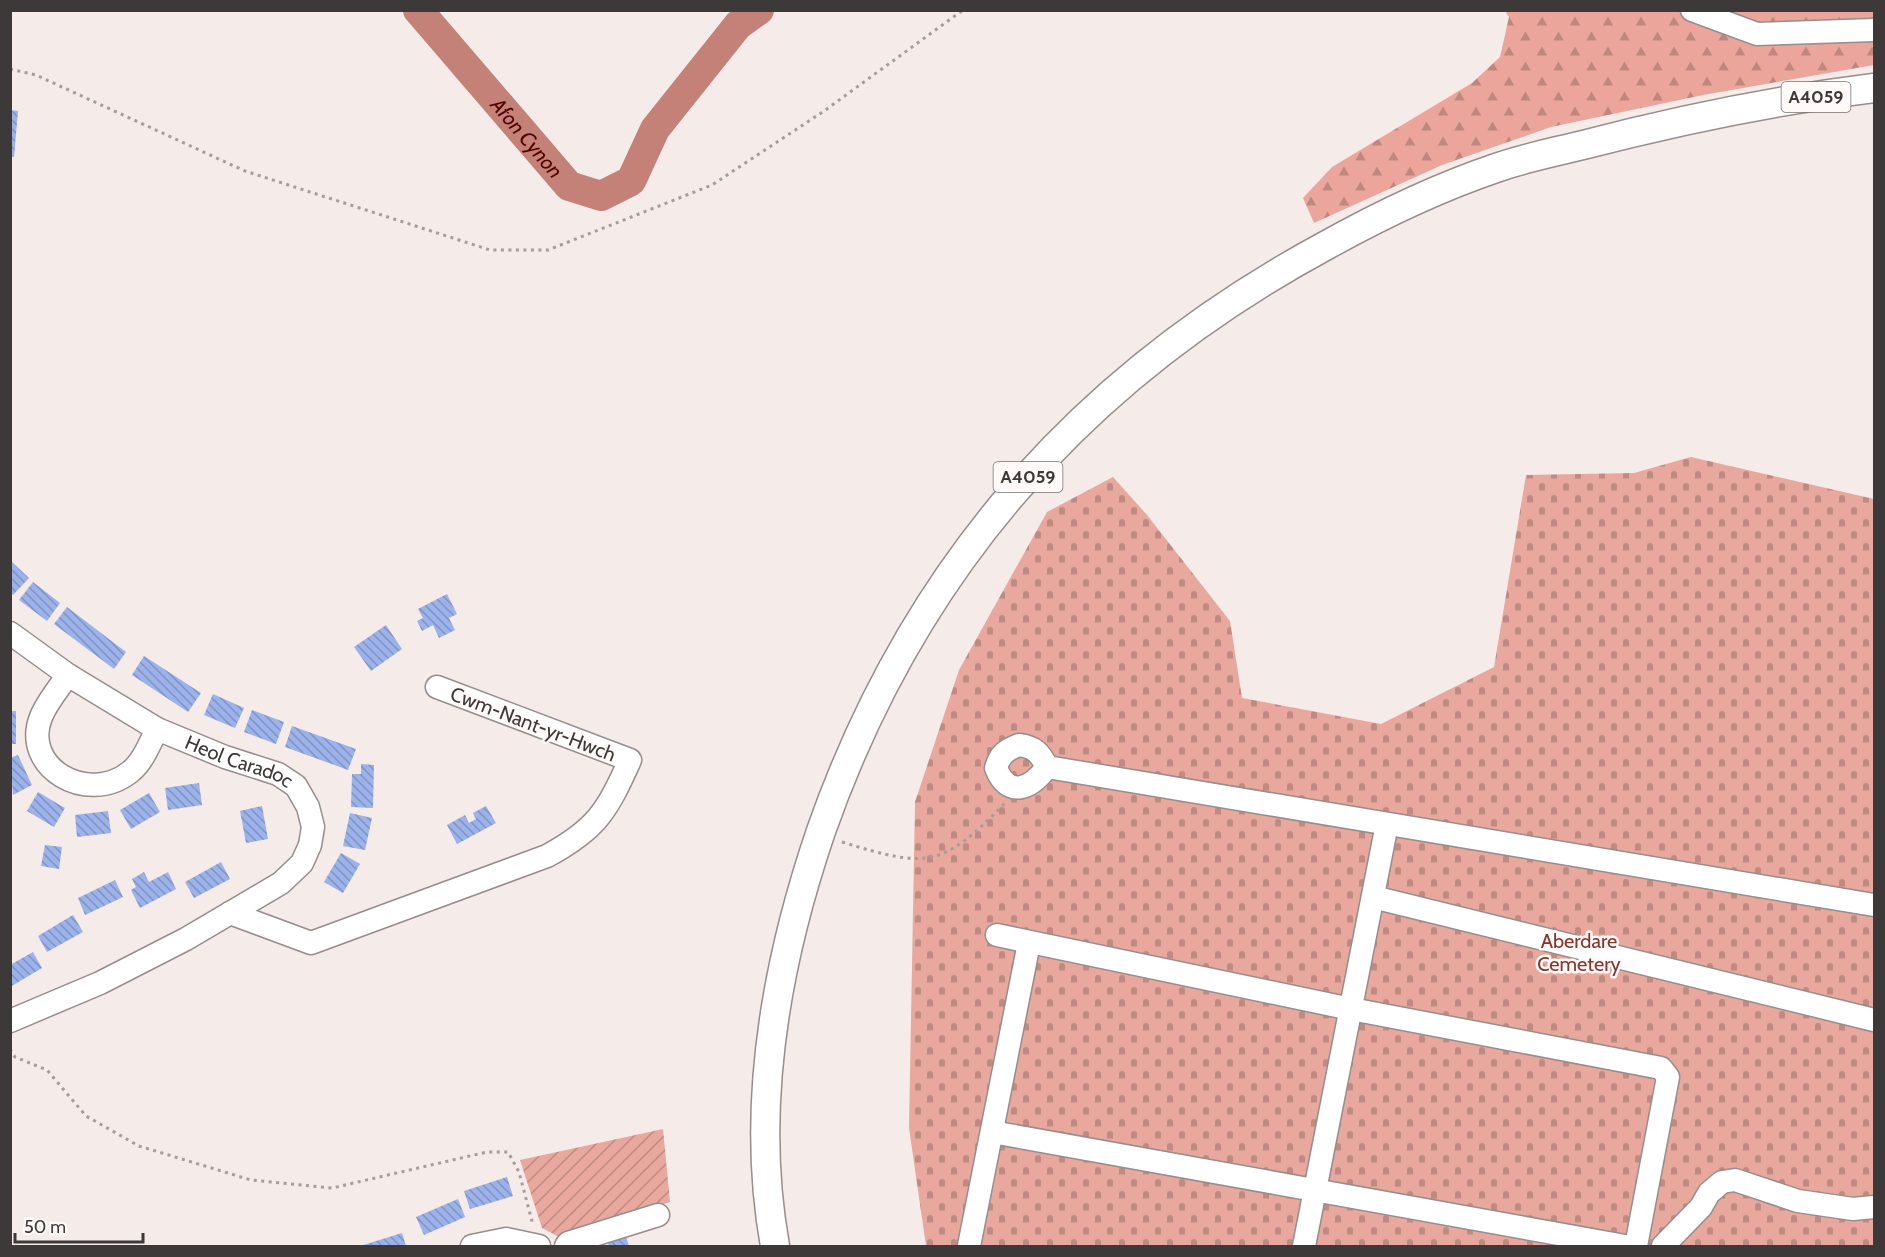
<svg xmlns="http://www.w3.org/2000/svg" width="1885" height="1257" font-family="Cabin,sans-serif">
	<defs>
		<pattern id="forest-firs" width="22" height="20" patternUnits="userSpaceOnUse" patternTransform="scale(1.5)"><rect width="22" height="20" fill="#eca59b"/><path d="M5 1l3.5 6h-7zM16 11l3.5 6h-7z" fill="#c0877f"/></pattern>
		<pattern id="cemetery-stones" width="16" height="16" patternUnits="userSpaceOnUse" patternTransform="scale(1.5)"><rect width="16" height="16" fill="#e9a89e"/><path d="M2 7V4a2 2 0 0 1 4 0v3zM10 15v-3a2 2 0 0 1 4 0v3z" fill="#be8a82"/></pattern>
		<pattern id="garden-furrows" width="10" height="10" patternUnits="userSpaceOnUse" patternTransform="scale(1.5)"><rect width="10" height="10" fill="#e9a89e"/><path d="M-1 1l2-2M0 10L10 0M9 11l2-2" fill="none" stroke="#be8a82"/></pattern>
		<pattern id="building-back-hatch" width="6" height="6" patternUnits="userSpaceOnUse" patternTransform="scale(1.5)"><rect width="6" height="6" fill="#9cb2ea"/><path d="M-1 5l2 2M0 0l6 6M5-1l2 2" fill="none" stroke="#8092bf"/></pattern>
	</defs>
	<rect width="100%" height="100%" fill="#f5ebe9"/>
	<polygon fill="url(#forest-firs)" points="1505,11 1874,11 1874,65 1703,95 1551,127 1442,165 1314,223 1303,198 1332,167 1472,83 1500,57 1509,17"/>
	<polygon fill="url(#cemetery-stones)" points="1691,457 1874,499 1874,1246 926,1246 909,1128 915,802 959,670 1047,512 1113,477 1147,515 1230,621 1242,698 1381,724 1494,667 1526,475 1634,473"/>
	<polygon fill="url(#garden-furrows)" points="663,1129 670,1202 563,1239 542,1228 520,1160"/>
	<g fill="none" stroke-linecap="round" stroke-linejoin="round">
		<path stroke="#c48177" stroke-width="30" id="s1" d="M418 10 569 186 601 196 631 181 655 129 738 25 759 10"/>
	</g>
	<g fill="url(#building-back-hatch)">
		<polygon points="10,110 18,111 14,157 10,156"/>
		<polygon points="10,560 29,578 13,595 10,592"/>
		<polygon points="33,582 60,603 47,621 19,600"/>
		<polygon points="447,594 457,614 449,618 455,630 439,638 433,625 422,631 417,621 423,618 418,609"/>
		<polygon points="67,607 126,652 114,669 54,624"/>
		<polygon points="386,625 402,649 371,671 354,647"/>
		<polygon points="144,656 201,693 188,712 132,675"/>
		<polygon points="213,694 244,708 235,728 204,715"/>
		<polygon points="252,710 284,722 276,744 244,732"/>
		<rect x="10" y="711" width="6" height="33"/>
		<polygon points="292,726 356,749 348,770 285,747"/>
		<polygon points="18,755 32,785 13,795 10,758"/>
		<polygon points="361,764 374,765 373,808 351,807 352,774 361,774"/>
		<polygon points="199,783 202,805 168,810 165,788"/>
		<polygon points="38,792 65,808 54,827 27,811"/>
		<polygon points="149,793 160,812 131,829 120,810"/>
		<polygon points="262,806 268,839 246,843 240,811"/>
		<polygon points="486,806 496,823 457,844 447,825 465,815 469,823 476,819 473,813"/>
		<polygon points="108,811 111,833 77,837 75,815"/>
		<polygon points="350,813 372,818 365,850 343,846"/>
		<polygon points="45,845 62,847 59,869 41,866"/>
		<polygon points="341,853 360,864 343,893 324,882"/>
		<polygon points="221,862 230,879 194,898 185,882"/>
		<polygon points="144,872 149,882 168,872 176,889 140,908 131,890 136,887 132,879"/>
		<polygon points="115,880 123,897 85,915 78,898"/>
		<polygon points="73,915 83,932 47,952 38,936"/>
		<polygon points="33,952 42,968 10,987 10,965"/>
		<polygon points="507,1177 513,1196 470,1209 464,1191"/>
		<polygon points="458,1199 465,1217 424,1235 416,1217"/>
		<polygon points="623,1228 629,1246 609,1246 605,1234"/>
		<polygon points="402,1233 406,1246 360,1246"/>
	</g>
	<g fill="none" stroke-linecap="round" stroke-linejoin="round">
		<defs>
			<g id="minor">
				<polyline points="1692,10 1757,34 1874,30"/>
				<path id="s2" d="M10 633 68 675 157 729 225 757 278 774 296 786 308 807 313 827 310 845 302 863 281 883 186 939 100 983 10 1021"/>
				<path d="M68 675C59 688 47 702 41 717 21 767 87 806 130 772 143 762 150 743 157 729"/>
				<path d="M1019 745C1035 747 1040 753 1047 767 1031 789 1008 799 996 768 1000 754 1006 750 1019 745Z"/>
				<polyline points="1047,767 1874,905"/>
				<polyline points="1373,897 1874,1020"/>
				<path d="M230 913 311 943 547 856C597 829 607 811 630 760L437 687"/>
				<polyline points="997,935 1351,1009 1661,1068 1668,1077 1636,1246"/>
				<polyline points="992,1132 1625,1246"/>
				<polyline points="472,1246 506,1239 539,1246"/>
				<polyline points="566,1246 568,1243 658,1215"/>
				<polyline points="969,1246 1029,943"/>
				<polyline points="1304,1246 1387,824"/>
				<polyline points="1663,1246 1701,1207 1709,1193 1722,1182 1735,1180 1798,1201 1853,1209 1874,1207"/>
			</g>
			<path id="major" d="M775 1246C750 1108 776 963 821 831 913 569 1081 378 1325 246 1379 216 1437 188 1496 168 1524 158 1555 152 1583 145 1679 120 1776 100 1874 88"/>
		</defs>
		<use href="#minor" stroke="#968d8c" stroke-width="25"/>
		<use href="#major" stroke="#968d8c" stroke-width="31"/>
		<g stroke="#a49d9b" stroke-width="3" stroke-dasharray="3 4.5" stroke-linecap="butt">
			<polyline points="10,69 36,75 245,171 490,250 548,250 712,185 824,111 963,10"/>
			<path d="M842 842C927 868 941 869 1005 803"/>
			<polyline points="10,1049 15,1057 47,1070 86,1116 139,1146 251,1180 332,1188 487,1152 508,1152 519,1172 533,1225"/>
		</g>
		<use href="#minor" stroke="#fff" stroke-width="22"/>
		<use href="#major" stroke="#fff" stroke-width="28"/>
	</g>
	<g text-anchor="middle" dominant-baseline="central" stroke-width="5" stroke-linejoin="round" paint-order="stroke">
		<g fill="#fff9f8" stroke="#777372" stroke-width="1.5">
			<rect x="1781.5" y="82" width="69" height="30" rx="4.5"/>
			<rect x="993.5" y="462" width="69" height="30" rx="4.5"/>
		</g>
		<g font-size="18" font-weight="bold" fill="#3d3938">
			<text x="1816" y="97">A4059</text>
			<text x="1028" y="477">A4059</text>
		</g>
		<g font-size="20" fill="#3d3938" stroke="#fff9f8">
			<text transform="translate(533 724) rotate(21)">Cwm-Nant-yr-Hwch</text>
			<text stroke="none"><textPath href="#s2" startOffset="264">Heol Caradoc</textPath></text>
		</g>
		<g font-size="20" fill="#86342c" stroke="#fff9f8">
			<text x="1579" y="941">Aberdare<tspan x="1579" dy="23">Cemetery</tspan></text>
		</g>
		<g font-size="21" font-style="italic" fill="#540001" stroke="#fff9f8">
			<text stroke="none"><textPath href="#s1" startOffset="168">Afon Cynon</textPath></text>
		</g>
	</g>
	<rect width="1885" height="1257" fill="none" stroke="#3d3938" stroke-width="24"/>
	<path d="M15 1233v9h128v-9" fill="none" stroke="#3d3938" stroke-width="3"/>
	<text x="24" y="1233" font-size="18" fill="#3d3938" stroke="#fff9f8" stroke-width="4.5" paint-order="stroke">50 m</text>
</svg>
